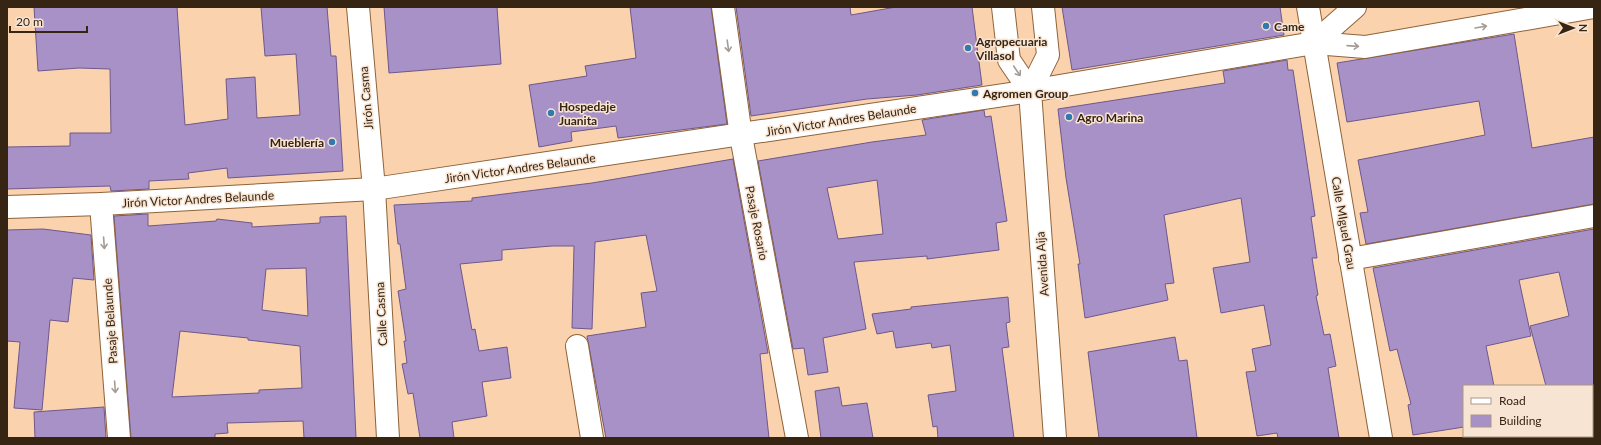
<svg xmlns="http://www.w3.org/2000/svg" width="1601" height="445" font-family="Lato,sans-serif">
	<rect width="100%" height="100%" fill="#fad2ae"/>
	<g fill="#a791c7" stroke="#6e588b" fill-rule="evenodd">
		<polygon points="34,7 177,7 185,125 228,119 226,79 255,77 257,118 300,115 296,54 265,56 261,7 327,7 331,56 336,56 343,171 228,178 227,168 188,173 189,179 149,181 149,189 111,191 110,186 7,189 7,147 70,146 70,133 111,133 110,69 79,68 38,71"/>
		<polygon points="384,7 497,7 501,64 389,73"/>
		<polygon points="630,7 711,7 727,124 618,138 616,126 571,132 572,141 539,147 529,85 587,76 585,66 636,58"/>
		<polygon points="736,7 850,7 851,15 896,7 972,7 982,85 917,95 867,99 751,116"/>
		<polygon points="1062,7 1280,7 1284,35 1072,70"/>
		<polygon points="1514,34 1532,148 1594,137 1594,204 1366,244 1360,213 1368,212 1358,160 1485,135 1479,101 1347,122 1337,63"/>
		<polygon points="1287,60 1288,70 1293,70 1315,216 1311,217 1317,258 1312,258 1318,295 1316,296 1324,335 1330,334 1336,366 1328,368 1339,438 1278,438 1277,433 1257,436 1246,372 1256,371 1252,349 1271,345 1264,305 1221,313 1213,268 1250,262 1241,198 1164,215 1174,283 1165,284 1168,300 1085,318 1078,264 1080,264 1066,178 1058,109 1225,83 1223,71"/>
		<path d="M984 110 985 117 991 116 1007 221 996 223 999 250 927 259V256L854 262 866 329 823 338 828 372 808 375 804 348 793 349 758 161 872 142 926 135 922 120ZM877 180 883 234 838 239 827 188Z"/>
		<polygon points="733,159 768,353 760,354 769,438 606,438 587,336 646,327 641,293 657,291 646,235 595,242 592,329 572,328 574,246 552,246 502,250 502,260 460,264 472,330 475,329 479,351 507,347 511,378 482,382 487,416 452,422 454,438 420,438 413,393 408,394 402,364 407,363 404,341 406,341 398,291 406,289 400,244 398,244 394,205 472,201 472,198 592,183"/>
		<path d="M148 214V226L216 221 217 219 252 223V227L320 223V217L346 216 356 438H304L303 421 227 423 228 433 215 434V438H131L114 216ZM306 268 308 316 262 310 266 269ZM180 331 248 338V340L300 346 302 388 259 390V393L172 397Z"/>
		<polygon points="43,229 91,235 94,280 73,278 68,322 50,320 42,410 14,408 20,342 7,341 7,230"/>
		<polygon points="1594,229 1594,386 1546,386 1530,326 1569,316 1559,272 1519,280 1531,336 1486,346 1494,386 1464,386 1464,427 1413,435 1408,405 1411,404 1397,349 1390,351 1373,268"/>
		<polygon points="1008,297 1010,322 1006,323 1009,347 1002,348 1014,438 938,438 937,426 933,427 928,395 956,391 950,345 932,348 931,343 896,348 893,331 877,334 872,314 911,309 911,307"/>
		<polygon points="1175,337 1179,361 1187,360 1197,438 1099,438 1088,352"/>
		<polygon points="839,387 842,406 867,403 873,438 821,438 815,391"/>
		<polygon points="104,407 106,438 35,438 34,412"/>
	</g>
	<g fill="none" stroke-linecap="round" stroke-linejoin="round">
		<defs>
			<g id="minor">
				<polyline points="358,7 374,189 388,438"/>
				<polyline points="723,7 741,136 797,438"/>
				<polyline points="1308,7 1381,438"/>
				<polyline points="101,204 119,438"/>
				<polyline points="7,207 101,204 374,189 1030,91"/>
				<polyline points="1350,259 1594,216"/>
				<polyline points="577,346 592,438"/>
				<polyline points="1592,423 1594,423"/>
				<polyline points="1493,438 1510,436"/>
			</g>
			<g id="major">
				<polyline points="1003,7 1009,60 1030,91 1055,438"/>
				<polyline points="1314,43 1355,7"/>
				<polyline points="1030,91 1314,43 1365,47 1594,7"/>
				<polyline points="1030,91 1048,55 1043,7"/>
			</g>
		</defs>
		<use href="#minor" stroke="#8f6338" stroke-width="24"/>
		<use href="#major" stroke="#8f6338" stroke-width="24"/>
		<use href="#minor" stroke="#fff" stroke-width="22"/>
		<use href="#major" stroke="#fff" stroke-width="22"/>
	</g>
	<defs><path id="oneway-shaft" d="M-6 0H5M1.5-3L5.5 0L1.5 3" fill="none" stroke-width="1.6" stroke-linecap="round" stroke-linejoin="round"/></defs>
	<g stroke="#a59d95">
		<use href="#oneway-shaft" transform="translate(1481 27) rotate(-10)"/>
		<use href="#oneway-shaft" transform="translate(728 46) rotate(82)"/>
		<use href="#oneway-shaft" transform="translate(1353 46) rotate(4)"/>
		<use href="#oneway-shaft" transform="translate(1017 71) rotate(56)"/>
		<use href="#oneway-shaft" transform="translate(104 243) rotate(86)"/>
		<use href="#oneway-shaft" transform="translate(115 387) rotate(86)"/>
	</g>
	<g fill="#3179ae" stroke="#f8e4d2" stroke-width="1.5">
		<circle cx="1266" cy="26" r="4"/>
		<circle cx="968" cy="48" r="4"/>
		<circle cx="975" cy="93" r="4"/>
		<circle cx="551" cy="113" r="4"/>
		<circle cx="1069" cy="117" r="4"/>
		<circle cx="332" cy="142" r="4"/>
	</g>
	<g text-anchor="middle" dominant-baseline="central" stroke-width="3" stroke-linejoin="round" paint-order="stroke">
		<g font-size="12" font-weight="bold" fill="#372513" stroke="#f8e4d2" text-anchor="start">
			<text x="1274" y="26">Came</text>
			<text x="976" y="41">Agropecuaria<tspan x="976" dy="14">Villasol</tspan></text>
			<text x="983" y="93">Agromen Group</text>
			<text x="559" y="106">Hospedaje<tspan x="559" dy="14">Juanita</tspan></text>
			<text x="1077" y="117">Agro Marina</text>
			<text x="324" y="142" text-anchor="end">Mueblería</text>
		</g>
		<g font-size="12" fill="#372513" stroke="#f8e4d2">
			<text transform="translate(366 98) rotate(-95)">Jirón Casma</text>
			<text transform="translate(841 120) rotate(-9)">Jirón Victor Andres Belaunde</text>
			<text transform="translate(520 168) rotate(-8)">Jirón Victor Andres Belaunde</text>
			<text transform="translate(198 199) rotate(-3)">Jirón Victor Andres Belaunde</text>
			<text transform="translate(757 223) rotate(79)">Pasaje Rosario</text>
			<text transform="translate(1344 223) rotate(80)">Calle MIguel Grau</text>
			<text transform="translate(1042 264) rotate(-94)">Avenida Aija</text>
			<text transform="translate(381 314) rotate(-93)">Calle Casma</text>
			<text transform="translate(110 321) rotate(-94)">Pasaje Belaunde</text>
		</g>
	</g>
	<rect width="1601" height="445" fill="none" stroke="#372513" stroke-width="16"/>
	<rect x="1463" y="385" width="130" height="52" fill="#f8e4d2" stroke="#ab9886"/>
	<rect x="1471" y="398" width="20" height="6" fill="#ffffff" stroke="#ab9886"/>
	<text x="1499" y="405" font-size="12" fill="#372513">Road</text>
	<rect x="1471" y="415" width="20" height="12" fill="#a791c7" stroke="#ab9886"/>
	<text x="1499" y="425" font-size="12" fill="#372513">Building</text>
	<g transform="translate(1573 28) rotate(90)" stroke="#f8e4d2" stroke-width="3" paint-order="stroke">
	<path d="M0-3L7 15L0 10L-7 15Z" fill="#372513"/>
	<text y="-6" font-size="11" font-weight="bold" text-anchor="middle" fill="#372513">N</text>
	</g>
	<path d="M10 26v6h77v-6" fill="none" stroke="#372513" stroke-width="2"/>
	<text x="16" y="26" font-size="12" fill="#372513" stroke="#f8e4d2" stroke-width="3" paint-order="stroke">20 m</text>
</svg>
